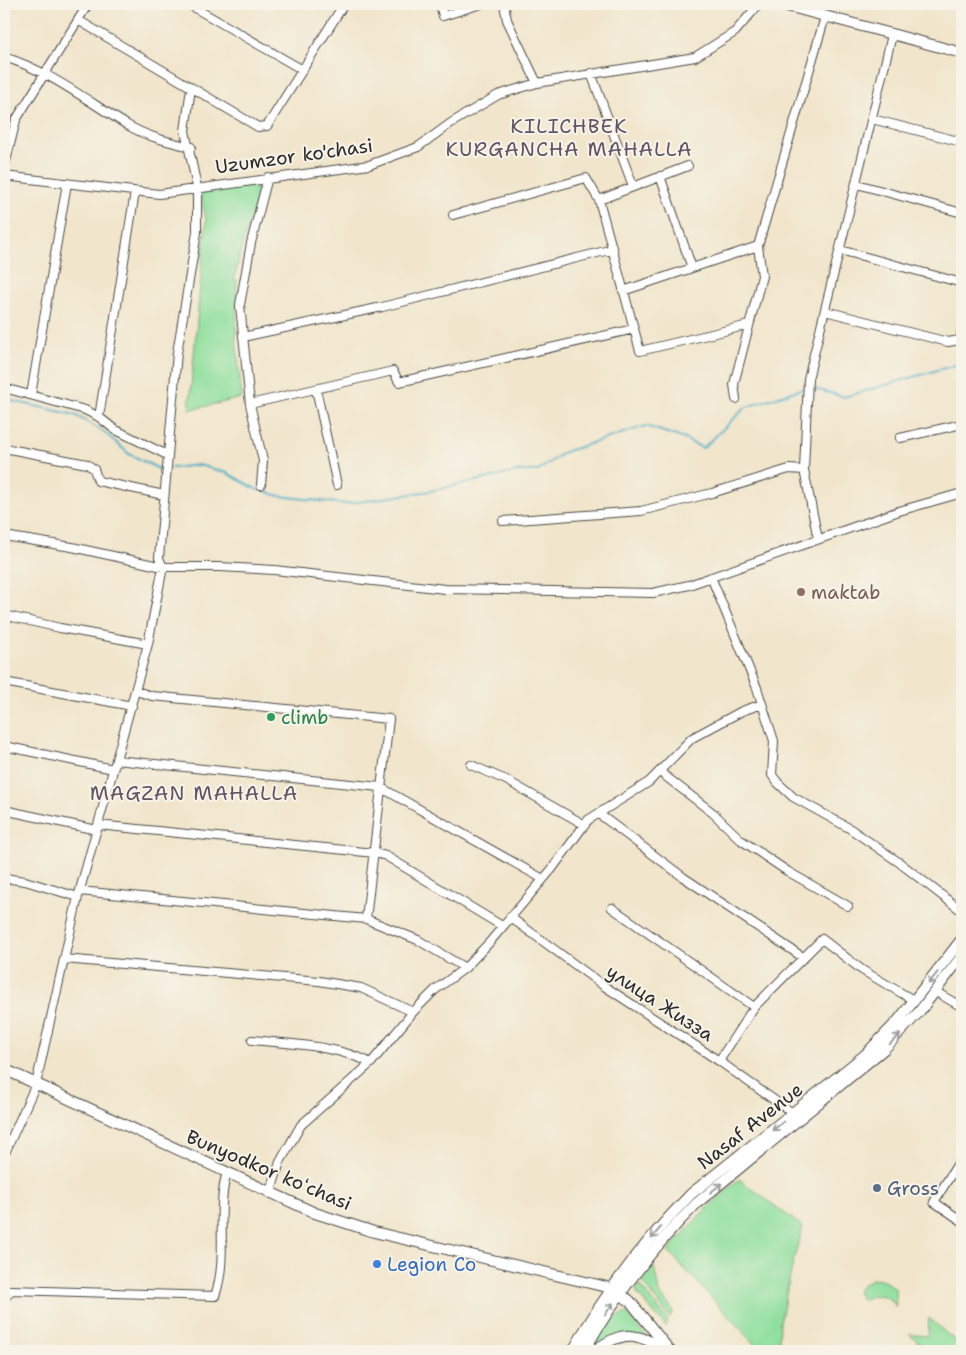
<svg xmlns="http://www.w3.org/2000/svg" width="966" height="1355" viewBox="0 0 966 1355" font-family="'Shantell Sans',sans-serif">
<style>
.green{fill:#90df9e;stroke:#5e8564}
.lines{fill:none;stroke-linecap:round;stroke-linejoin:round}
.stream{stroke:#46adc5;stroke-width:2}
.minor-casing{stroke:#494743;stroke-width:10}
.major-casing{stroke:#494743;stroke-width:12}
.minor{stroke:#fff;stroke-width:8}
.major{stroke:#fff;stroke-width:10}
.oneway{stroke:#a0a0a0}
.education-dot{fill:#8d6e63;stroke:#f7f3e8;stroke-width:2}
.leisure-dot{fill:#2e9e5b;stroke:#f7f3e8;stroke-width:2}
.service-dot{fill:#5c6f8a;stroke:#f7f3e8;stroke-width:2}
.shop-dot{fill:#3f7fe0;stroke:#f7f3e8;stroke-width:2}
.labels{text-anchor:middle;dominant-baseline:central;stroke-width:4;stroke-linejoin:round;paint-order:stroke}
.street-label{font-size:19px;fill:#2b2b2b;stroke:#f7f3e8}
.education-label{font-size:19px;fill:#785e54;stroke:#f7f3e8;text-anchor:start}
.leisure-label{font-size:19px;fill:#27864d;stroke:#f7f3e8;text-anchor:start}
.service-label{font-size:19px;fill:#4e5e75;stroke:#f7f3e8;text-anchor:start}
.shop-label{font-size:19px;fill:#366cbe;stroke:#f7f3e8;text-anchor:start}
.neighbourhood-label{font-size:20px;letter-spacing:1px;fill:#605363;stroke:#f7f3e8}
</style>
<rect width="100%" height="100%" fill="#f7f3e8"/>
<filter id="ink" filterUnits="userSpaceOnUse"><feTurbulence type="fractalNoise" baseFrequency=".02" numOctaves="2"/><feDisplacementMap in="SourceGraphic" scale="10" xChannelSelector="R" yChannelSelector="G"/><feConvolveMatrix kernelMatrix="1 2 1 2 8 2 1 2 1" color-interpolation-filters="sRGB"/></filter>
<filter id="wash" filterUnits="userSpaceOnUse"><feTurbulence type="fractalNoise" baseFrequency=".0096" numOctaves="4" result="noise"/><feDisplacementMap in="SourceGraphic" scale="20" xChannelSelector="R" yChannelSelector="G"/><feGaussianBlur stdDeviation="1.12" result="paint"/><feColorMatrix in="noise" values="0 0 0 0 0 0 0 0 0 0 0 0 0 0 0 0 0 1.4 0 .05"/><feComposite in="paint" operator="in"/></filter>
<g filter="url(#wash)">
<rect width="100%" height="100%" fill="#f1e5cb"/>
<path class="green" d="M262,183L244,239L234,279L237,280L236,338L242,398L189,410L206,220L200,192Z
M739,1179L803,1227L794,1258L780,1322L779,1349L761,1351L668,1251L699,1216Z
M654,1266L659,1293L673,1310L670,1318L642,1282Z
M872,1279L882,1280L895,1288L896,1307C888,1293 875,1293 862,1300L857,1292L863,1284Z
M639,1285L668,1320L666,1327L637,1293L636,1288Z
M627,1313L647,1337L593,1348L609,1320Z
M929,1318L962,1347V1351H929L909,1334L926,1336L928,1332Z"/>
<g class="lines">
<path class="stream" d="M812,388L844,397L962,363
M4,399L75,415L103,431L129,454L159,469
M171,468L199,465L227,473L256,489L280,496L345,504L430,491L521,471H538L564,452L646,426L682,438L703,448L746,407L804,388"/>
</g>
</g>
<g filter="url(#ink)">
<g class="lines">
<defs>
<path id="minor" d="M188,4L301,69
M440,4L443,16L481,4
M504,4L507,20L537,83
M78,20L258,127L267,126L344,4
M4,57C50,71 87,101 129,126C148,137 169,142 191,147
M591,73L633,186
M872,119L962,142
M4,169L16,120L88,4
M4,176L159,194L369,165L418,147L451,123L498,95L537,83L695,57L735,32L759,4
M660,176L692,268
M857,184L962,213
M599,200L688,166
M453,215L586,178L599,200L640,351L749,325
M840,250L962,283
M623,291L758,246
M825,311L948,342L960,340L962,330
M243,337L382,307L613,249
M4,388L85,410L99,417L114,429L167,455
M316,389L337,485
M31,395L67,183
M736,399L734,384L762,276L758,246L825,17
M250,404L393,371L399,382L634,329
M99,417L135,192
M900,438L962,424
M4,448L87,464L94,469L98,481L164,495
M261,485L263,461L250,404L240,305L251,243L268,177
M503,521L641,511L712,493L789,469L804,470
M4,536L72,547L163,567H219L274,570L445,589L653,593L689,585L899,511L962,493
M818,539L804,470L808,379L892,35
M711,577L757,688L774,741L772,775L778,783L793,797L849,828L900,863L962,911
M4,615L60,628L148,644
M4,682L132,706
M136,691L152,696L389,719L366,919
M4,746L113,769
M116,760L380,787L543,879
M471,765L506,780L585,825
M660,772L713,813L741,840L787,871L848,906
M4,810L97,830
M599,814L683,877L804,958
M98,825L375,853L386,856L502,926
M4,878L25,881L78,897
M80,891L366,919L418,940L465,968
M612,908L754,1007
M510,917L604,986L719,1061L794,1114
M64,959L319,981L361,988L413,1012
M936,992L962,1007
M252,1040C290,1044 336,1045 371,1063
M719,1061L754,1007L822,939L862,970L915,1001
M4,1155L36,1084L78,897L148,644L163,567L159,558L177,353L197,232V187L185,131L191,88
M962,1157L934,1202L962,1221
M270,1194L280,1162L301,1125L371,1063L413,1012L435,990L465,968L488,944L552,869L588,820L649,782L692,738L742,711L762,704
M4,1299L11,1290L215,1296C229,1256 215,1213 227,1172"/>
<path id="major" d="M780,4L962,53
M4,1069L315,1213L374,1232L611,1288L630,1301L670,1351
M573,1351C604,1294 645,1241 691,1194L865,1055L897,1022L962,939
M584,1351C615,1296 652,1248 697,1203L884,1049L919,1012L962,956
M594,1351C625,1329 635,1333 667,1350"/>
</defs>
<use href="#minor" class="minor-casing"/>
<use href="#major" class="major-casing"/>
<use href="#minor" class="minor"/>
<use href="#major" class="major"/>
</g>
<defs><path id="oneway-shaft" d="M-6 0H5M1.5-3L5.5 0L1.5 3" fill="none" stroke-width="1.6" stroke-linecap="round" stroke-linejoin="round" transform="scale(1.25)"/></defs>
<g class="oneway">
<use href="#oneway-shaft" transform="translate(933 978) rotate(128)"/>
<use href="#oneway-shaft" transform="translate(895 1039) rotate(-44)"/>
<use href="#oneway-shaft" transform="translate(778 1126) rotate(142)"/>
<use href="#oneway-shaft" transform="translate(716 1188) rotate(-40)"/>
<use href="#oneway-shaft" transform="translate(656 1233) rotate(130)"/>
<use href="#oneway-shaft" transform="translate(609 1309) rotate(-57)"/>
</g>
</g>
<circle class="education-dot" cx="801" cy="592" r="5"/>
<circle class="leisure-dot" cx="271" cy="717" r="5"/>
<circle class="service-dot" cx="877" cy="1188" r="5"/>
<circle class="shop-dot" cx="377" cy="1264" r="5"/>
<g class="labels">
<g class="street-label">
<text transform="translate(294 156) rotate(-8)">Uzumzor ko'chasi</text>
<text transform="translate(660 1003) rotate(33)">улица Жизза</text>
<text transform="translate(750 1126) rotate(-38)">Nasaf Avenue</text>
<text transform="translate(269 1170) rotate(23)">Bunyodkor koʻchasi</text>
</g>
<g class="education-label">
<text x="811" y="592">maktab</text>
</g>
<g class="leisure-label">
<text x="281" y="717">climb</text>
</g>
<g class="service-label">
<text x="887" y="1188">Gross</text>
</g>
<g class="shop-label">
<text x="387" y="1264">Legion Co</text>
</g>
<g class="neighbourhood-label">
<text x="569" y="126">KILICHBEK<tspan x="569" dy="23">KURGANCHA MAHALLA</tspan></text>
<text x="194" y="793">MAGZAN MAHALLA</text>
</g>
</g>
<rect width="966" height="1355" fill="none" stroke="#f7f3e8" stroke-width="20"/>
</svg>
